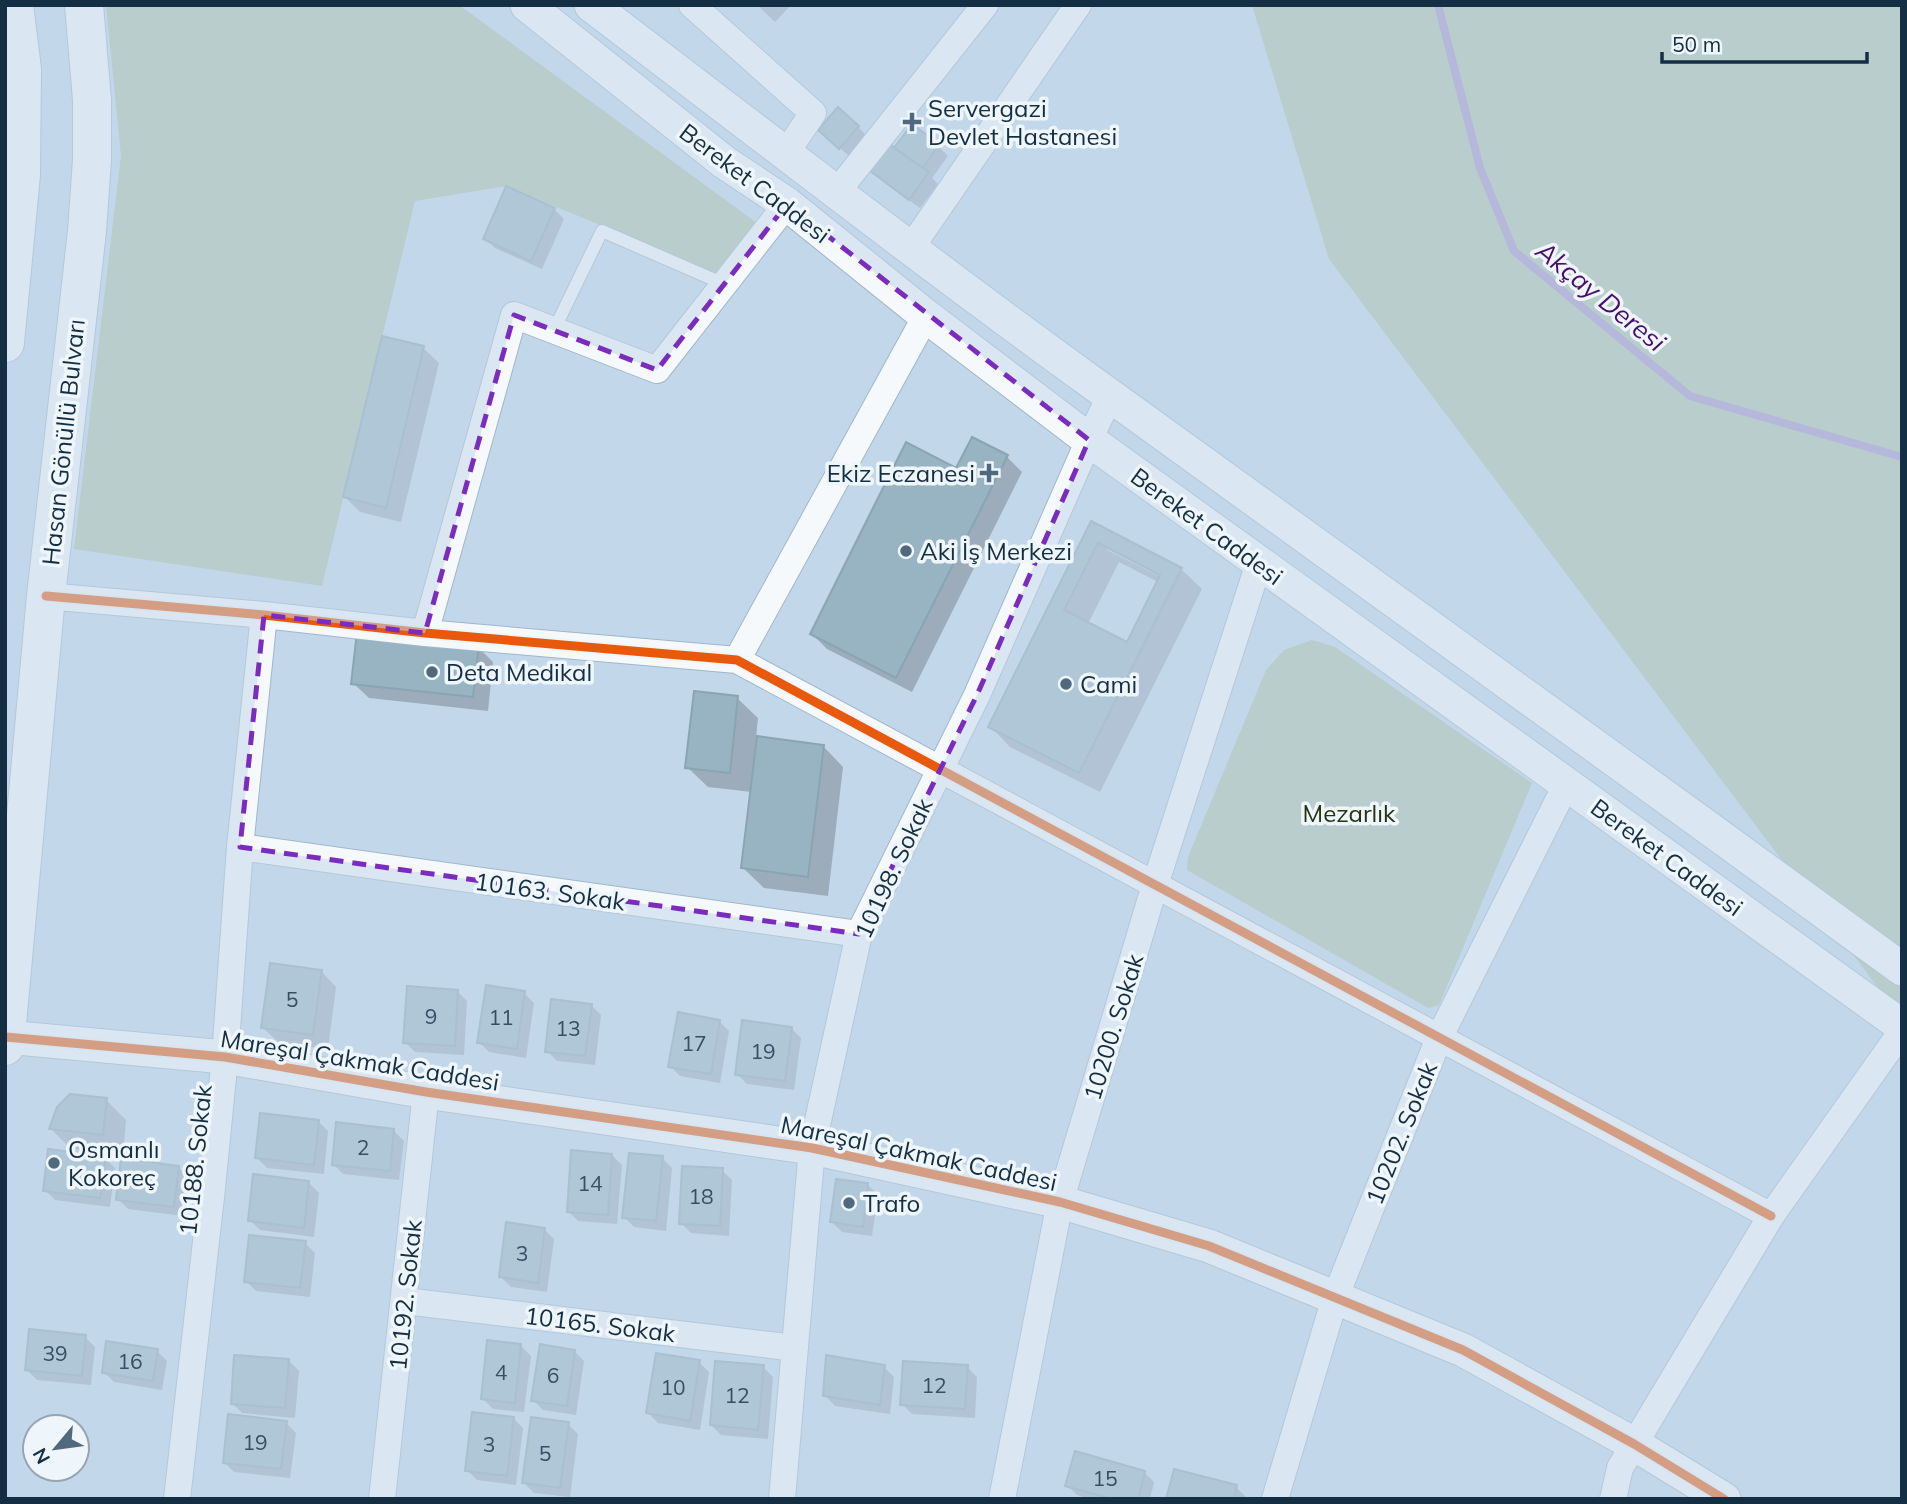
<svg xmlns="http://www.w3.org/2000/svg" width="1907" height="1504" viewBox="0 0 1907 1504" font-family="Mulish,sans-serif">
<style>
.green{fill:#aac0a9}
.shadow{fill:#0003;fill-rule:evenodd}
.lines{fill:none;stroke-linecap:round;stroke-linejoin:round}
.stream{stroke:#a590cb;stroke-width:8}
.building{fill:#98b3c2;stroke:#89a5b4;stroke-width:2;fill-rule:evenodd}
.service-casing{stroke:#a0b6c9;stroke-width:14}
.minor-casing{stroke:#a0b6c9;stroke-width:28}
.tertiary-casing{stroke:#a0b6c9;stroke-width:35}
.primary-casing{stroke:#a0b6c9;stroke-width:40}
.service{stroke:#f6f9fc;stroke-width:12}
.minor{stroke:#f6f9fc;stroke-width:26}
.tertiary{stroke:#f6f9fc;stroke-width:33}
.primary{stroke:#f6f9fc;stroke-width:38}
.cycleway-casing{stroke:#eef5fb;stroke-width:13}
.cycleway{stroke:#e8590c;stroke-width:9}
.marked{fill:none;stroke:#7b2cbf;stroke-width:5;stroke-dasharray:14 9;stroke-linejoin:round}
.poi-dot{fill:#51697e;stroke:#eef5fb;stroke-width:2.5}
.labels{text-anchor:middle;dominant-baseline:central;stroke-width:7;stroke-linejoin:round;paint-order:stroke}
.number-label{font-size:21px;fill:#354f64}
.poi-label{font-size:24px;fill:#142e44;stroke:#eef5fb;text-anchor:start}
.street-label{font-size:24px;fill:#142e44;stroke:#eef5fb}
.park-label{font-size:24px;fill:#25330e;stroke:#eef5fb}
.water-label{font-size:26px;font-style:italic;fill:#470c6c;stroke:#eef5fb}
</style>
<rect width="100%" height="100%" fill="#c3d7ea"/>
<path class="green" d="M106,5H459L761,226L720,275L506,186L415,201L322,586L74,549L121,156Z
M1252,5H1902V1011L1891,1005L1329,259Z
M1312,640L1335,647L1532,783L1439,1005L1428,1008L1187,870L1188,857L1266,670L1284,650Z"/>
<path class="shadow" d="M757,5H791L775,22Z
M858,127L868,137L850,157L830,139Z
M912,127L938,146L948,156L932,178L938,184L920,208L881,180L871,170L895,150Z
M554,209L564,219L542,269L495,248L485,238Z
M423,348L439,363L401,522L360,512L345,497Z
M1007,457L1022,472L912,692L827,649L812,634L957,470Z
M1091,524L1181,569L1202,589L1100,792L1010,747L990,726ZM1107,546L1169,577L1167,580L1107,550ZM1119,562L1158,582L1127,645L1088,624Z
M478,647L493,662L488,711L369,698L353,683Z
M737,698L758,718L756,738L823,746L843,767L828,896L764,888L743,868L752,792L708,787L687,767Z
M321,971L336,987L328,1049L279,1043L263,1028Z
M457,991L467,1001L464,1055L415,1052L405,1042Z
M524,993L534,1003L526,1058L489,1052L479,1042Z
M591,1005L601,1015L595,1065L557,1061L547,1051Z
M719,1021L729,1031L720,1083L680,1076L670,1066Z
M791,1028L801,1038L794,1090L747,1084L737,1074Z
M106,1100L126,1120L123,1155L71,1149L51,1129Z
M318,1121L328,1131L324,1174L267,1168L257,1158Z
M394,1131L404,1141L399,1180L343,1174L333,1164Z
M612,1155L622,1165L617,1224L578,1221L568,1211Z
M105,1158L115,1168L110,1207L55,1200L45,1190Z
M662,1158L672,1168L666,1231L634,1227L624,1217Z
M178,1167L188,1177L183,1216L128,1209L118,1199Z
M722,1170L732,1180L729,1236L691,1233L681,1223Z
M309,1183L319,1193L314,1237L260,1230L250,1220Z
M868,1185L878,1195L872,1236L842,1232L832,1222Z
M544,1229L554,1239L547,1292L511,1287L501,1277Z
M305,1243L315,1253L310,1297L256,1291L246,1281Z
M85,1337L95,1347L91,1385L37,1380L27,1370Z
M521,1346L531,1356L524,1412L493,1409L483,1399Z
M157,1351L167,1361L162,1390L114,1382L104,1372Z
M574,1351L584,1361L576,1415L543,1410L533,1400Z
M289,1361L299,1371L295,1418L242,1413L232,1403Z
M699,1362L709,1372L700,1430L658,1423L648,1413Z
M763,1367L773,1377L768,1439L721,1435L711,1425Z
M884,1367L894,1377L890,1414L835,1406L825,1395Z
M967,1367L977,1377L975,1418L912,1414L902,1404Z
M513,1418L523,1428L516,1485L477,1480L467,1470Z
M286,1423L296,1433L290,1478L234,1472L224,1462Z
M568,1424L578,1434L570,1497L534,1493L524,1483Z
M1144,1472L1154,1482L1150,1499H1089L1077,1495L1067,1485Z
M1236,1487L1246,1497V1499H1168Z"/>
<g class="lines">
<path class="stream" d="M1438,5L1480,168L1514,251L1690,396L1902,457"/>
</g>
<path class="building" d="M838,107L859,126L839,149L818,130Z
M912,124L939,144L923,168L894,148Z
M888,143L929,172L909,200L869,170Z
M506,186L555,208L531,261L483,239Z
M382,336L424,346L386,508L343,497Z
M972,437L1008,455L896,678L810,634L906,442L956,468Z
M1091,521L1182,568L1079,773L988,727ZM1098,543L1160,575L1127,642L1064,610Z
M357,632L479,645L473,697L351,684Z
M694,691L738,696L730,773L685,768Z
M757,736L824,745L808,877L741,868Z
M270,963L322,970L313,1035L261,1028Z
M486,985L525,991L517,1049L477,1043Z
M407,986L458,990L455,1046L403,1043Z
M551,999L592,1004L585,1056L545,1052Z
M678,1012L720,1020L711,1074L668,1067Z
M742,1020L792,1027L785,1081L735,1075Z
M70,1094L107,1098L103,1135L49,1129L57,1107Z
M260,1113L319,1120L314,1165L255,1158Z
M336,1122L394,1129L390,1171L332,1165Z
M48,1149L106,1156L100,1198L43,1191Z
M571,1150L612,1154L608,1215L567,1212Z
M629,1153L663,1156L656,1221L622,1218Z
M121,1158L179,1166L174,1207L116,1200Z
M682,1166L723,1168L720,1226L679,1224Z
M253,1174L309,1181L304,1228L248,1221Z
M836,1179L868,1183L863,1227L830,1222Z
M506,1222L545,1228L538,1283L499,1277Z
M249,1235L306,1241L300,1288L244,1282Z
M29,1329L86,1335L82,1376L25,1370Z
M487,1340L521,1344L515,1403L481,1399Z
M106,1341L158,1349L153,1381L102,1373Z
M540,1344L575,1350L567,1406L531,1401Z
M656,1353L700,1360L690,1421L646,1413Z
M234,1355L289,1359L285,1408L231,1404Z
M826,1355L885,1365L880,1405L823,1396Z
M715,1361L764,1365L758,1430L710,1425Z
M903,1361L968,1365L965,1409L900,1405Z
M472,1412L514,1417L507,1476L465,1471Z
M228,1414L287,1421L281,1469L223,1463Z
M531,1417L569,1422L560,1488L522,1483Z
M1075,1451L1145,1471L1138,1499H1112L1065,1486Z
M1174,1469L1237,1485L1234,1499H1166Z"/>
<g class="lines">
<defs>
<path id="service" d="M554,330L602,231L724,284"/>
<path id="minor" d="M692,5L813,113L786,153
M836,193L985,5
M910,249L1078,5
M46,596L264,615L425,633L737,660L1771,1216
M425,633L514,315L657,370L787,204
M737,660L926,316
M240,847L859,934
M405,1301L795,1348
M177,1499L212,1188L225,1057L240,847L264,615
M382,1499L426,1092
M782,1499L812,1148L859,934L977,695L1089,440L1110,396
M1002,1499L1060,1202L1155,885L1259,563
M1275,1499L1335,1298L1439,1038L1566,785
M1613,1499L1620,1468L1771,1216L1902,1031"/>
<path id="tertiary" d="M527,5L724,162L787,204L926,316L1089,440L1902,1026
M591,5C758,132 924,261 1094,384C1362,580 1634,772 1902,969
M6,1037L225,1057L426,1092L812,1148L1060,1202L1209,1246L1463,1350L1634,1444L1724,1499"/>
<path id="primary" d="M5,343L21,175L22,69L14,5
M5,1046L46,596L87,231L92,160V100L84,5"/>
</defs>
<use href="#service" class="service-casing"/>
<use href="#minor" class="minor-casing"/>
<use href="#tertiary" class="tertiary-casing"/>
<use href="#primary" class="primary-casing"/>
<use href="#service" class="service"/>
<use href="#minor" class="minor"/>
<use href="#tertiary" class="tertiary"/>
<use href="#primary" class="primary"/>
<defs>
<path id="cycleway" d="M46,596L264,615L425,633L737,660L1771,1216
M6,1037L225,1057L426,1092L812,1148L1060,1202L1209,1246L1463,1350L1634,1444L1724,1499"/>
</defs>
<use href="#cycleway" class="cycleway-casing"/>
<use href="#cycleway" class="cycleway"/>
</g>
<path d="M0 0H1907V1504H0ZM787,204L1089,440L977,695L859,934L240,847L264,615L425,633L514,315L657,370Z" fill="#c3d7ea" fill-opacity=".55" fill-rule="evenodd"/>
<path class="marked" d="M787,204L1089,440L977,695L859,934L240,847L264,615L425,633L514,315L657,370Z"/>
<g class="poi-dot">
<path d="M908.5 111.5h7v7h7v7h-7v7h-7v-7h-7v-7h7z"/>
<path d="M985.5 462.5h7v7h7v7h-7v7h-7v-7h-7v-7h7z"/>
<circle cx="906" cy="551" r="7"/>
<circle cx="432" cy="672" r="7"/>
<circle cx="1066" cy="684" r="7"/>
<circle cx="54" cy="1163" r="7"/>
<circle cx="849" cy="1203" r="7"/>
</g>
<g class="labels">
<g class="number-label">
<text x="292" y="999">5</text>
<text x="431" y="1016">9</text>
<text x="501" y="1017">11</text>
<text x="568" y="1028">13</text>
<text x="694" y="1043">17</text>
<text x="763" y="1051">19</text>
<text x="363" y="1147">2</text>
<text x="590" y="1183">14</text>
<text x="701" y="1196">18</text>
<text x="522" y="1253">3</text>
<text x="55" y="1353">39</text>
<text x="130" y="1361">16</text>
<text x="501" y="1372">4</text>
<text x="553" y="1375">6</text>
<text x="934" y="1385">12</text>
<text x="673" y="1387">10</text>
<text x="737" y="1395">12</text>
<text x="255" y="1442">19</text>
<text x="489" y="1444">3</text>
<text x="545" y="1453">5</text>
<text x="1105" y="1478">15</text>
</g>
<g class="poi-label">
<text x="928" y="108">Servergazi<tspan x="928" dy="28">Devlet Hastanesi</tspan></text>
<text x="975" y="473" text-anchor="end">Ekiz Eczanesi</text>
<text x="920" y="551">Aki İş Merkezi</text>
<text x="446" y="672">Deta Medikal</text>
<text x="1080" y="684">Cami</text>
<text x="68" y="1149">Osmanlı<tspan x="68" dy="28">Kokoreç</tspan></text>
<text x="863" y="1203">Trafo</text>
</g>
<g class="street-label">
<text transform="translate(755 183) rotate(37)">Bereket Caddesi</text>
<text transform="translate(63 442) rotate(-84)">Hasan Gönüllü Bulvarı</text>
<text transform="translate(1207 526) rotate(36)">Bereket Caddesi</text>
<text transform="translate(1667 857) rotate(36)">Bereket Caddesi</text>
<text transform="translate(893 868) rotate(-65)">10198. Sokak</text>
<text transform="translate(550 891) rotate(8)">10163. Sokak</text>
<text transform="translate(1113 1027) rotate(-73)">10200. Sokak</text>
<text transform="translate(360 1060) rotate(9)">Mareşal Çakmak Caddesi</text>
<text transform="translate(1401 1133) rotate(-68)">10202. Sokak</text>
<text transform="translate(919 1153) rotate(12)">Mareşal Çakmak Caddesi</text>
<text transform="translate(195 1160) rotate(-84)">10188. Sokak</text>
<text transform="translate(405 1295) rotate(-84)">10192. Sokak</text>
<text transform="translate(600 1324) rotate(7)">10165. Sokak</text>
</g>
<g class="park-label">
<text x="1349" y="813">Mezarlık</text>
</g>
<g class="water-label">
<text transform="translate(1601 296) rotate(39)">Akçay Deresi</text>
</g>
</g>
<rect width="1907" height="1504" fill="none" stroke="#142e44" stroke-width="14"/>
<g transform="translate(56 1448) rotate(241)"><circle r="33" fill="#eef5fb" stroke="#97a5b2" stroke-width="2"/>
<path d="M0-5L12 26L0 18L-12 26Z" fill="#51697e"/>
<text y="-10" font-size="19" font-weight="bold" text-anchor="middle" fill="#142e44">N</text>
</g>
<path d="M1662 52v10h205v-10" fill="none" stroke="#142e44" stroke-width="3.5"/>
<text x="1672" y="52" font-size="21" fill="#142e44" stroke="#eef5fb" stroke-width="5" paint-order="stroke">50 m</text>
</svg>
